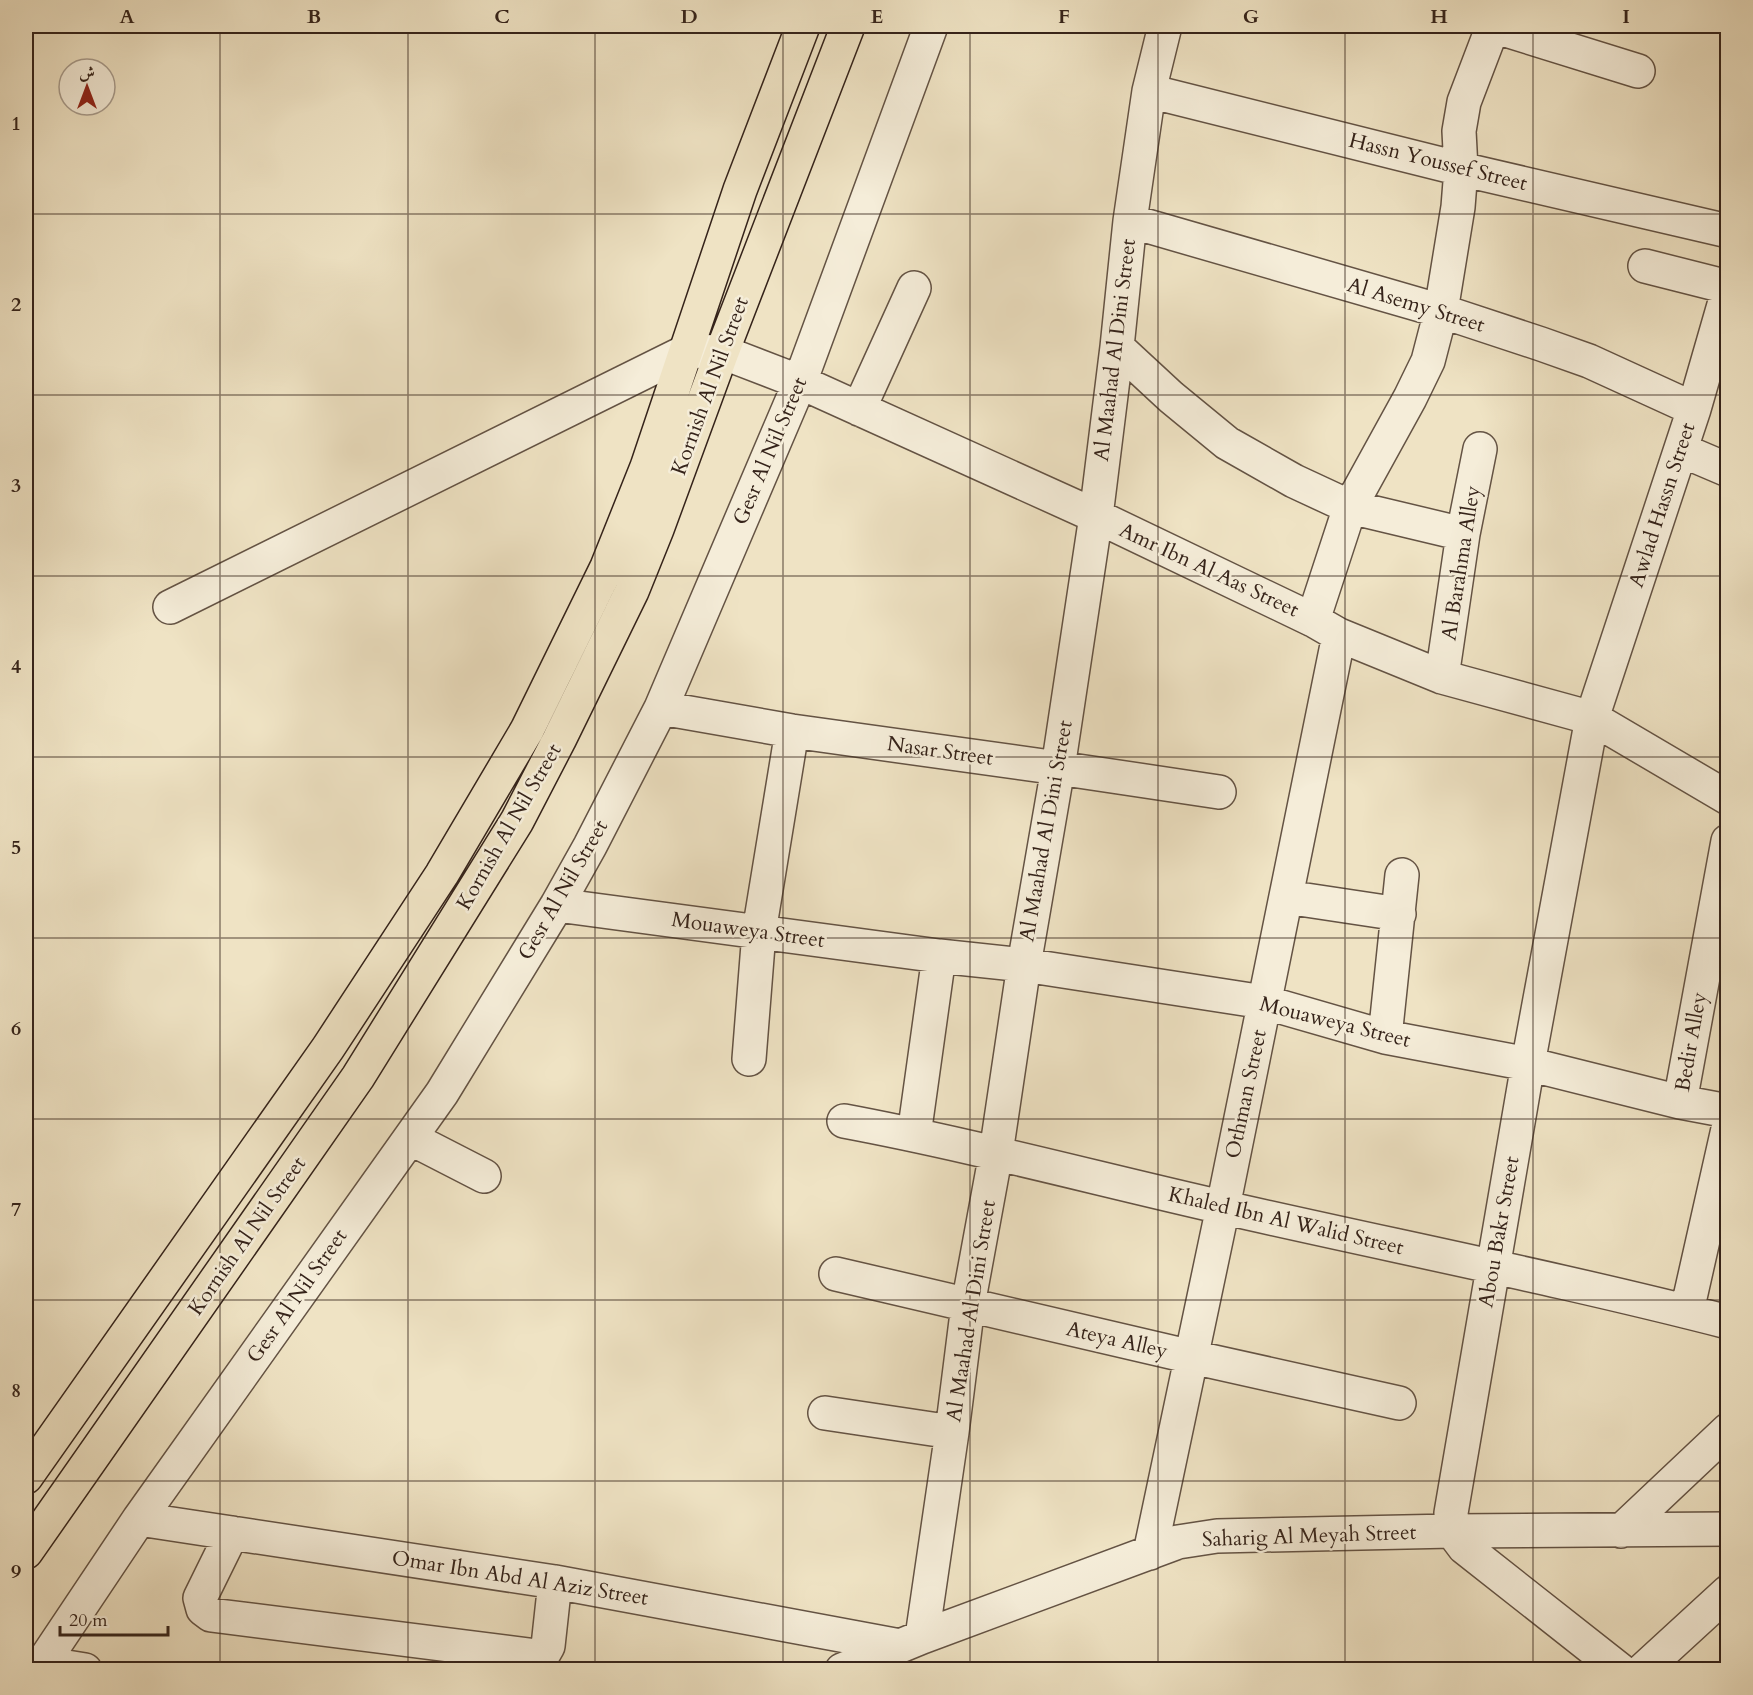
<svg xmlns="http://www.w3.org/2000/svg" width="1753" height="1695" viewBox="0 0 1753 1695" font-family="Cardo,Amiri,serif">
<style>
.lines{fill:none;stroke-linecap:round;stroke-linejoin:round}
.minor-casing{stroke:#645344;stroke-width:36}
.major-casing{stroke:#35231a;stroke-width:36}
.minor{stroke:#f5edd9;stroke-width:33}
.major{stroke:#efe3c4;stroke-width:33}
.grid{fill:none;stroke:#35231a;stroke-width:1.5;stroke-opacity:0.55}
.labels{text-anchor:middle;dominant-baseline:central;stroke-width:5;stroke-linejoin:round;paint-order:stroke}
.street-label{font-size:21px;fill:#35231a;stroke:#f5edd9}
.neatline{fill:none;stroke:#35231a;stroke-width:2}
.grid-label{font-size:20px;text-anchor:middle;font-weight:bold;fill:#35231a}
</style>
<rect width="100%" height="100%" fill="#efe3c4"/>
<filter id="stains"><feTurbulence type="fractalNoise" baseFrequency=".00333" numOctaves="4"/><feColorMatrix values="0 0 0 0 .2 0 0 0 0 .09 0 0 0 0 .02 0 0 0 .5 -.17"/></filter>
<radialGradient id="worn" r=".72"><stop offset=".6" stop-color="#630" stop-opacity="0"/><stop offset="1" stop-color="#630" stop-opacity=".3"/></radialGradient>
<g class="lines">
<defs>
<path id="minor" d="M1493,26L1638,71
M1149,91L1461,169L1728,231
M1130,221L1441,311L1541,344L1589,361L1694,409
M1645,266L1728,287
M1117,347L1171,397L1227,443L1294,481L1350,507L1463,534
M859,409L914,288
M1681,450L1728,470
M170,607L687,351L722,352L800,382L1096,516L1313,620L1339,635L1442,677L1592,718L1728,798
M1313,620L1350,507L1410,398L1428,361L1441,311L1458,207L1461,169L1459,131L1464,102L1493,26
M1442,677L1463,534L1480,449
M661,708L792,731L1058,768L1219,792
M1286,897L1399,914
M557,905L939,956L1024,965L1264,1002L1385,1037L1528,1064L1680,1102L1728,1111
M1385,1037L1402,875
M749,1059L759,932L792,731
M1680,1102L1728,841
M844,1121C972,1145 1098,1179 1226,1208C1393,1246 1561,1279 1728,1322
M914,1135L939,956
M410,1138L484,1176
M836,1274L1192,1357L1399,1403
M1687,1311L1728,1129
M825,1413L952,1432
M139,1519L555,1582L900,1646
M1621,1531L1728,1430
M232,1533L200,1598L203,1609L211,1615L537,1656L544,1653L548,1646L555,1582
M1150,1553L1223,1207L1339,635
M922,1637L952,1432L968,1305L996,1153L1024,965L1058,768L1096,516L1117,347L1130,221L1149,91L1165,26
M42,1663L85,1670
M38,1670L139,1519L442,1093L557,905L590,846L661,708L800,382L931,26
M842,1670L922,1637L1178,1542L1217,1536L1452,1531L1728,1529
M1620,1670L1464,1547L1452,1531L1451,1513L1528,1064L1592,718L1694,409L1728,291
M1643,1670L1728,1592"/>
<path id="major" d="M26,1477L328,1048L442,874L527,730L607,567L647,467L740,190L803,26
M26,1552L358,1077L517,821L559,740L632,591L657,529L722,352L848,26"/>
</defs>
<use href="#minor" class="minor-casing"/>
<use href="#major" class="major-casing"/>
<use href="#minor" class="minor"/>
<use href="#major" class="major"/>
</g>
<path class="grid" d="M220,26V1670M408,26V1670M595,26V1670M783,26V1670M970,26V1670M1158,26V1670M1345,26V1670M1533,26V1670M26,214H1728M26,395H1728M26,576H1728M26,757H1728M26,938H1728M26,1119H1728M26,1300H1728M26,1481H1728"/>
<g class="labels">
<g class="street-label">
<text transform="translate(1438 162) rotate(14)">Hassn Youssef Street</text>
<text transform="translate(1416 305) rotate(17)">Al Asemy Street</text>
<text transform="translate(1115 350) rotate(-83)">Al Maahad Al Dini Street</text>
<text transform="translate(710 386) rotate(-70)">Kornish Al Nil Street</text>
<text transform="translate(770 451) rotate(-67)">Gesr Al Nil Street</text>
<text transform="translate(1662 505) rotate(-72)">Awlad Hassn Street</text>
<text transform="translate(1461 563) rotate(-81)">Al Barahma Alley</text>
<text transform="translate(1209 570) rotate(25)">Amr Ibn Al Aas Street</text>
<text transform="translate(940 751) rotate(8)">Nasar Street</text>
<text transform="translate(509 827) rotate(-60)">Kornish Al Nil Street</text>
<text transform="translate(1046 831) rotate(-80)">Al Maahad Al Dini Street</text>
<text transform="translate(563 890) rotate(-60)">Gesr Al Nil Street</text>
<text transform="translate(748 930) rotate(8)">Mouaweya Street</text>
<text transform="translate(1335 1022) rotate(14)">Mouaweya Street</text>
<text transform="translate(1691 1042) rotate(-80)">Bedir Alley</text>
<text transform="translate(1246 1094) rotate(-78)">Othman Street</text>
<text transform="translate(1286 1221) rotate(13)">Khaled Ibn Al Walid Street</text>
<text transform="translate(1499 1232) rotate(-80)">Abou Bakr Street</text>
<text transform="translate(247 1236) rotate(-55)">Kornish Al Nil Street</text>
<text transform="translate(297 1296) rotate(-55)">Gesr Al Nil Street</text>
<text transform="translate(971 1311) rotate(-81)">Al Maahad Al Dini Street</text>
<text transform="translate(1117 1340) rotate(13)">Ateya Alley</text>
<text transform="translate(1309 1536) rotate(-2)">Saharig Al Meyah Street</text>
<text transform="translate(520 1578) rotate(9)">Omar Ibn Abd Al Aziz Street</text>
</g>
</g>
<rect width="1753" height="1695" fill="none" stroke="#efe3c4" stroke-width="66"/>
<g transform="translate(87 87)"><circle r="28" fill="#f5edd9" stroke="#a89c8d" stroke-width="1.5"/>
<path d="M0-4.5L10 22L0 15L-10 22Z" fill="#8f2418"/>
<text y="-9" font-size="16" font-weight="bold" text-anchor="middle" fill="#35231a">ش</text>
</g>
<path d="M60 1626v9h108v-9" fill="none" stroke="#35231a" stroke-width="3"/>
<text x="69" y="1626" font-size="18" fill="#35231a" stroke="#f5edd9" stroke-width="4.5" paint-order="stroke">20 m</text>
<rect x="33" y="33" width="1687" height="1629" class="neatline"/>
<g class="grid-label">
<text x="127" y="23">A</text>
<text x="314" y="23">B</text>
<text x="502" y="23">C</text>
<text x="689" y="23">D</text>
<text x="877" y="23">E</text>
<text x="1064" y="23">F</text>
<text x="1251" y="23">G</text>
<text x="1439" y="23">H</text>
<text x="1626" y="23">I</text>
<text x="16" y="130">1</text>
<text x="16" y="311">2</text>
<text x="16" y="492">3</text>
<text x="16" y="673">4</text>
<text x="16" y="854">5</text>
<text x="16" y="1035">6</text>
<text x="16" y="1216">7</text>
<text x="16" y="1397">8</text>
<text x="16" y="1578">9</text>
</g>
<rect width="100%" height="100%" filter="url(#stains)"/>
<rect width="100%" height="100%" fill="url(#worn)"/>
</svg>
